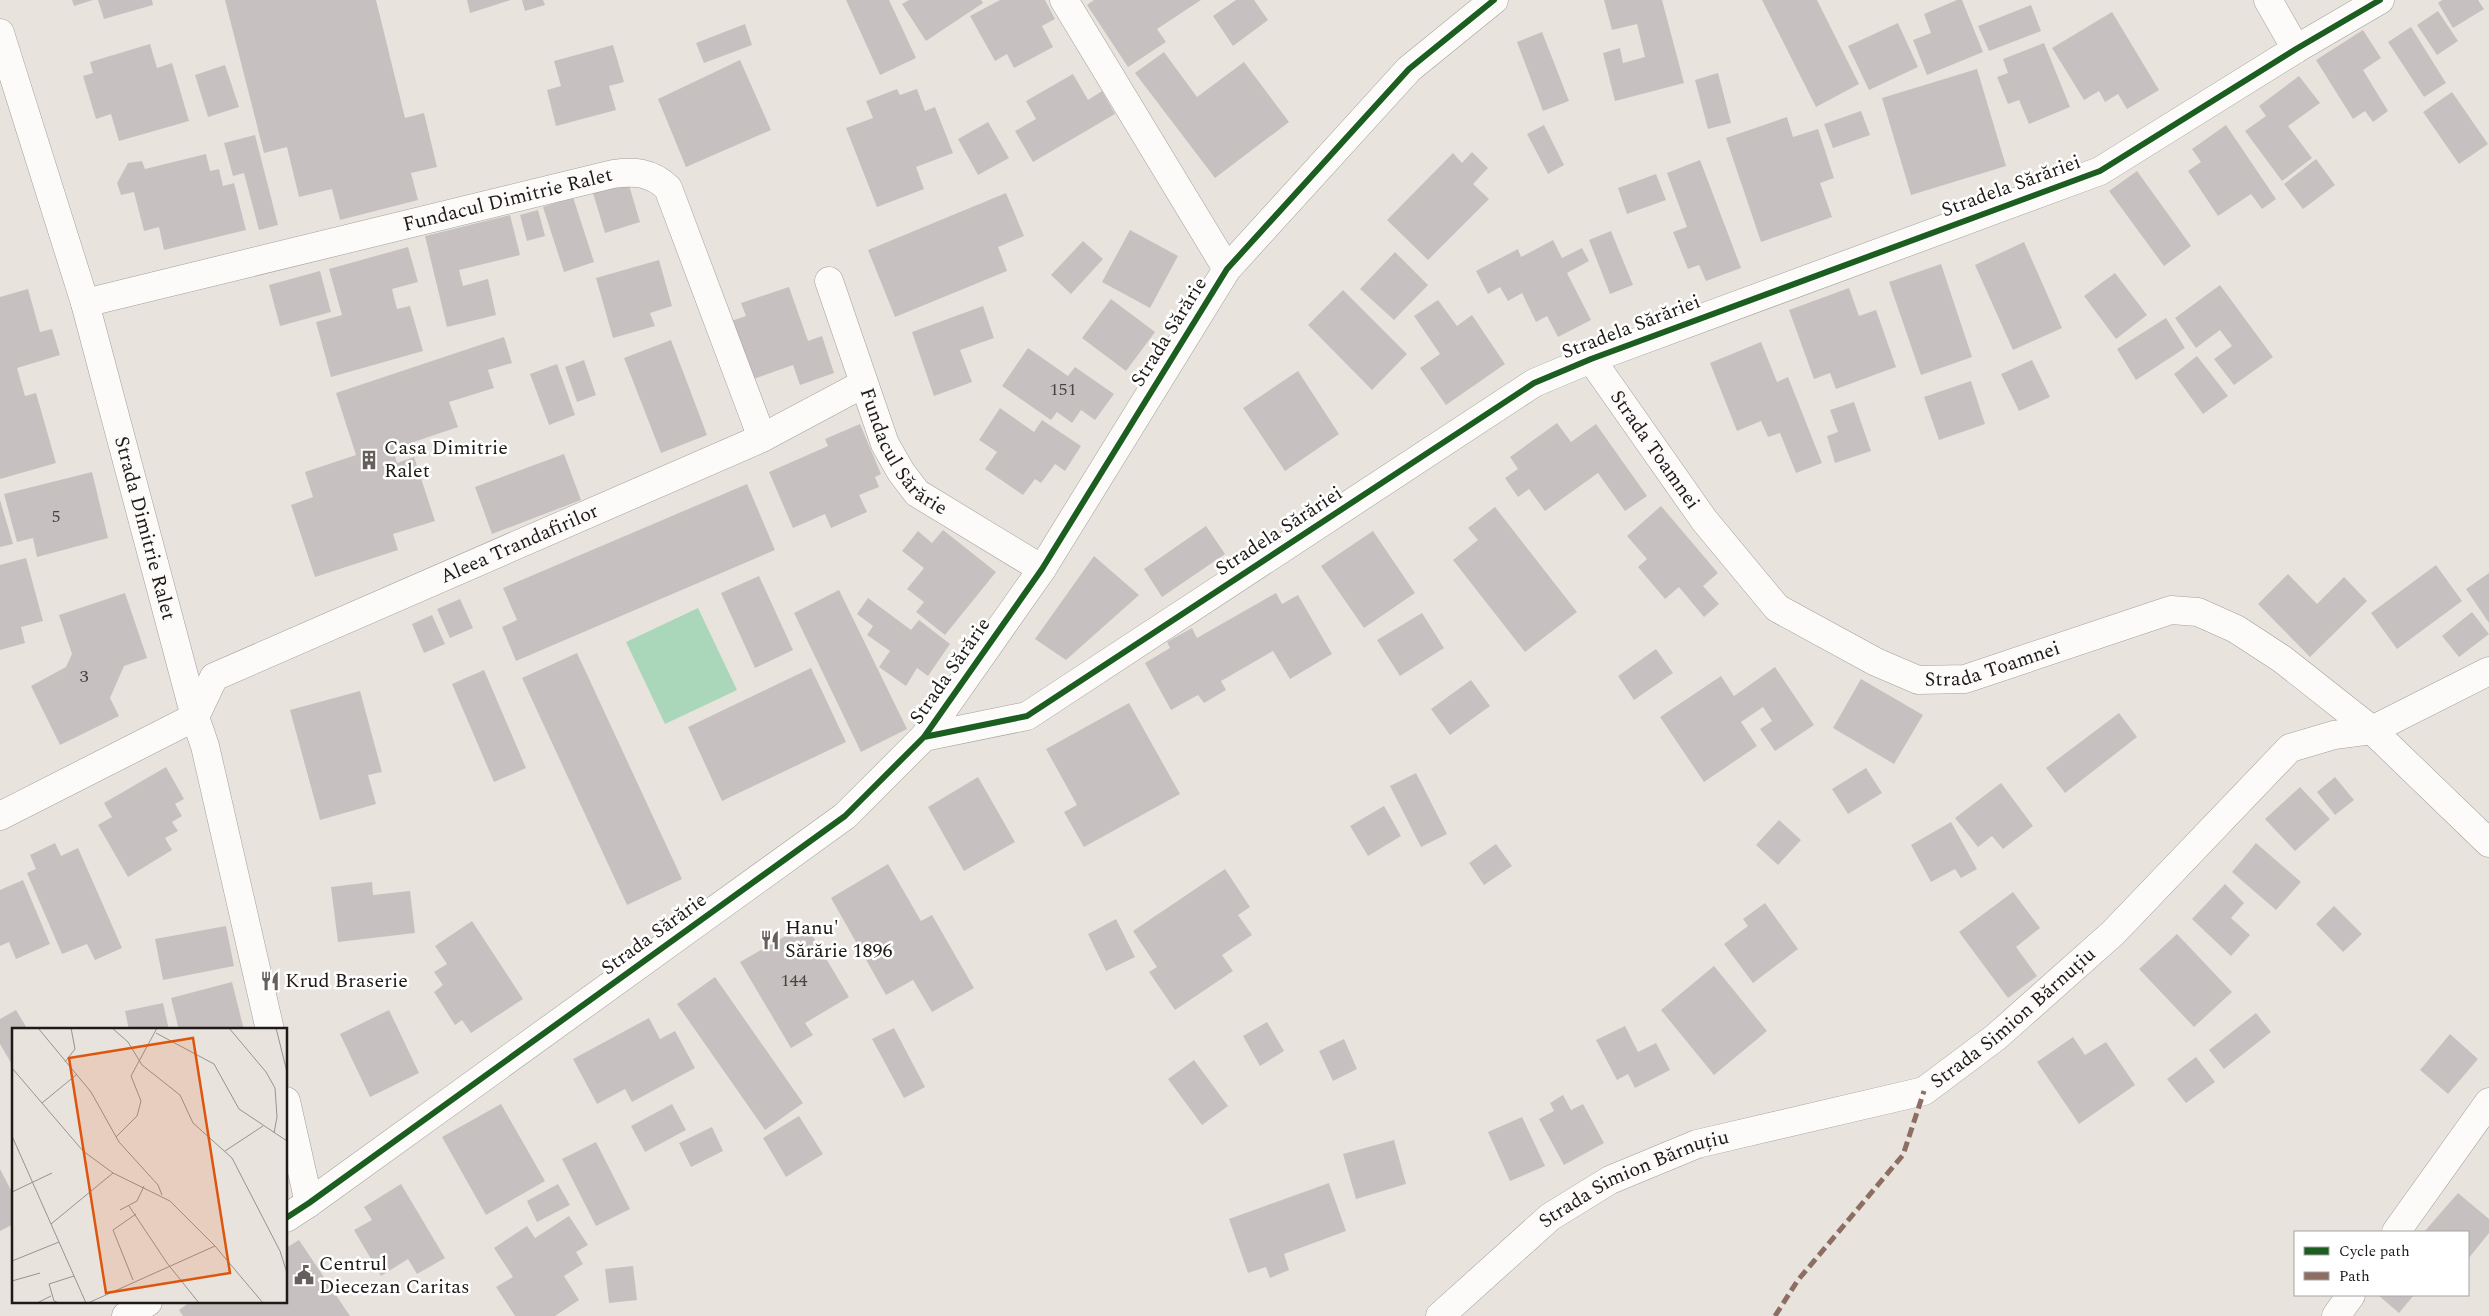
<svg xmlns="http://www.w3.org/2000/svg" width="2489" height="1316" viewBox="0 0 2489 1316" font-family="Spectral,serif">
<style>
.green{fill:#aad7ba}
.building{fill:#c6c1c0}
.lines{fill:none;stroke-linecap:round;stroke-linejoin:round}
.minor-casing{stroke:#a39f9a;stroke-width:29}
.minor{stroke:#fcfbfa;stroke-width:28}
.quiet{stroke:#8d6e63;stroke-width:5;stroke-dasharray:10 5;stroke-linecap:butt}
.cycleway-casing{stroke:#fff;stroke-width:9}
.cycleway{stroke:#1b5e20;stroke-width:6}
.labels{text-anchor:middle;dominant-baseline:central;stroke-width:5;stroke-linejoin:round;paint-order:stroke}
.number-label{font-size:18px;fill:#494441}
.street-label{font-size:20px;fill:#1f1a17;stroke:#fff}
.poi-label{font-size:20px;fill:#1f1a17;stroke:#fff;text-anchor:start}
.inset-road{fill:none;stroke:#98938e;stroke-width:1}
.view{fill:#de560d;fill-opacity:0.15;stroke:#de560d;stroke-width:2.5}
.inset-edge{fill:none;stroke:#1f1a17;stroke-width:2.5}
</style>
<rect width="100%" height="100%" fill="#e9e3dd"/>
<path class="green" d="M698,608L737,690L665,724L626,642Z"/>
<path class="building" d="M72,0H93L74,6Z
M98,0H152L153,5L104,19Z
M225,0H376L405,118L424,113L437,167L411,173L418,200L340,220L332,189L299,197L287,147L264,153Z
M467,0H511L470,13Z
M522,0H543L545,5L525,11Z
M846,0H889L916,58L880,75Z
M909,0H981L983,3L926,41L902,4Z
M1000,0H1045L1055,19L1042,26L1053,47L1014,68L1007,54L995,61L970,16Z
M1094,0H1201L1157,29L1166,42L1128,67L1087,5Z
M1236,0H1254L1268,20L1233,46L1213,16Z
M1604,0H1662L1684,83L1615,101L1603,53L1620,48L1623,63L1645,57L1637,24L1612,30Z
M1762,0H1817L1859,84L1816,107Z
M1957,0H1962L1983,52L1927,75L1913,40L1931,33L1924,14Z
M2442,0H2478L2484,9L2453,28L2438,3Z
M2031,5L2041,31L1989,51L1978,26Z
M2438,11L2458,41L2437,55L2417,25Z
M2112,12L2159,90L2127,109L2118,94L2105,102L2099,91L2084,100L2052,48Z
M1898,23L1918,67L1869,90L1848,46Z
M745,24L752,45L704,63L696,43Z
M2411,27L2446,83L2424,97L2388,42Z
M2363,30L2381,58L2363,70L2388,111L2373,122L2365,111L2353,119L2316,60Z
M1542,32L1569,101L1543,111L1517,42Z
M2044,43L2070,107L2029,124L2019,100L2008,104L1997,77L2008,73L2003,59Z
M150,44L157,68L172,63L189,121L119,141L111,114L96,119L83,76L93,73L90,62Z
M613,45L624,82L609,86L616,110L556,126L547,90L561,86L554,61Z
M1164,52L1197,97L1244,62L1289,122L1215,178L1135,73Z
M740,60L771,130L686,167L658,99Z
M225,65L239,107L208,117L195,75Z
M1977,69L2006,166L1911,195L1882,98Z
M1718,73L1731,123L1708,129L1695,80Z
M1073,74L1088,100L1102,91L1115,114L1033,162L1015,131L1036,119L1026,101Z
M2299,76L2320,103L2288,126L2312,158L2282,181L2245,131L2266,116L2259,106Z
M897,89L900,95L917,89L925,111L935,107L953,153L916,167L924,189L877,207L846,128L873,118L866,101Z
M2452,92L2488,144L2459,164L2423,112Z
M1861,111L1870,135L1833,148L1824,124Z
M1787,117L1793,137L1818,129L1834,178L1820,183L1832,217L1761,242L1726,138Z
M988,122L1009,158L978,175L958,139Z
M1544,125L1564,165L1548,174L1527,134Z
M2226,125L2276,199L2262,209L2251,194L2218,216L2188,171L2201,162L2192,149Z
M255,135L278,225L259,230L244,173L233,176L224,143Z
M1472,152L1488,168L1473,184L1489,199L1428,260L1387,220L1453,153L1462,163Z
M206,154L210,171L219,169L223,186L234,183L246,230L164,250L159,227L144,231L134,192L121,195L117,183L128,163L142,161L145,169Z
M2316,159L2335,185L2303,209L2284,184Z
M1700,160L1741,268L1706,281L1699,265L1688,269L1673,232L1687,227L1667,173Z
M2137,171L2191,246L2164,266L2109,191Z
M1656,174L1666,200L1627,214L1618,188Z
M628,182L640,222L605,233L593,193Z
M1006,193L1024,236L998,247L1007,271L895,317L868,250Z
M573,197L594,262L564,272L543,207Z
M538,210L545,236L527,241L520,215Z
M510,215L520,255L459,270L463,286L488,279L496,315L447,327L425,236Z
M1130,230L1178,256L1150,308L1102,282Z
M1611,231L1633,285L1610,294L1589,240Z
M1553,240L1562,258L1582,248L1589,261L1567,273L1591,320L1558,337L1547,316L1536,322L1522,293L1508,301L1500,287L1488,294L1476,271L1518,249L1521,257Z
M1083,241L1103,259L1071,294L1051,275Z
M2024,242L2062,328L2013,350L1975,265Z
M408,247L418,282L392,289L397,309L410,306L423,351L331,377L316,322L342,315L329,269Z
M1395,252L1428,285L1394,320L1360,289Z
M659,260L672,306L650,313L655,326L613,338L596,278Z
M1941,264L1972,357L1921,375L1889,282Z
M320,271L331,312L280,326L269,285Z
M2115,273L2147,315L2116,339L2084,296Z
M2220,285L2273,357L2234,385L2214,359L2232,346L2220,330L2196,348L2175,318Z
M789,287L808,341L822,336L834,373L800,385L793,365L751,380L731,321L746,316L741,303Z
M1849,288L1859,316L1876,310L1896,367L1836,389L1830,373L1814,379L1789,310Z
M28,289L40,332L52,329L60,355L17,368L25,396L36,393L56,463L0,479V297Z
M1343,290L1407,354L1372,390L1308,325Z
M1111,299L1155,332L1126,371L1082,338Z
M1438,300L1457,326L1472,315L1505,364L1446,405L1420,368L1440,354L1414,316Z
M983,306L994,338L960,350L972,382L934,396L912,332Z
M2166,318L2185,348L2136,380L2117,349Z
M504,337L512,363L488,370L494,388L449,402L458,427L393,449L397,463L414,457L435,521L393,534L398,550L315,577L291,505L313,497L305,472L356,455L336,393Z
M671,340L707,435L661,453L624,358Z
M1761,342L1777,382L1788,377L1822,463L1796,473L1780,433L1768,437L1761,421L1737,431L1710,363Z
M1028,348L1068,376L1075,367L1114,394L1095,420L1081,410L1072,423L1057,412L1051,420L1002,386Z
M2197,356L2228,396L2203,414L2174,374Z
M584,360L596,395L577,402L565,367Z
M2032,360L2050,397L2019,411L2001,374Z
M557,364L575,415L549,425L530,374Z
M1298,371L1339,434L1285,471L1243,408Z
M1971,381L1985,424L1939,440L1924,397Z
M1854,402L1871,451L1835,463L1827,436L1838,432L1830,410Z
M1000,408L1034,432L1042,420L1081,446L1065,471L1055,464L1041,483L1035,479L1023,495L985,469L997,452L979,440Z
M1557,423L1571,442L1596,424L1647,496L1625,511L1598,473L1545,511L1529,489L1518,497L1505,478L1518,469L1510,457Z
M860,424L881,474L875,477L879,487L859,495L867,512L831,528L825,514L793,528L769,472L828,446L825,439Z
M564,454L581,500L492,534L475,487Z
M92,472L108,538L37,557L33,538L17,542L4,494Z
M747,484L775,550L516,661L502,627L517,620L503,588Z
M0,500L13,544L0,547Z
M1661,506L1718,573L1703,586L1719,604L1704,617L1679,587L1665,599L1638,567L1647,559L1627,536Z
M1495,507L1577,612L1525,652L1453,560L1478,540L1468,528Z
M1206,526L1225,554L1162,597L1144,569Z
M943,530L996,572L945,635L916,612L924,602L907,589L924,568L902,551L918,531L932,543Z
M1373,531L1415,593L1364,628L1321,566Z
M1094,556L1139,595L1066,660L1035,639Z
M26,558L43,621L21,627L25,643L0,650V565Z
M2436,565L2462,601L2397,649L2371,613Z
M2489,573V623L2466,589Z
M2288,574L2317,604L2344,577L2367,601L2310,657L2258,604Z
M759,576L793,650L755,668L721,593Z
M839,590L907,729L861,752L794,613Z
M125,593L147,658L124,666L110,698L119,716L60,745L31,686L66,667L72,654L59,615Z
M1276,593L1282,604L1298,595L1332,654L1290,679L1273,651L1221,681L1226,690L1204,703L1198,695L1171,710L1145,663L1170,648L1167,642L1192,628L1197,638Z
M868,598L911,630L919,620L950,644L928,676L917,668L906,686L879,667L890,651L867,635L873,626L857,614Z
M460,599L473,628L450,638L437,609Z
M2472,612L2489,634L2459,657L2442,636Z
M1422,613L1444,648L1400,676L1377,640Z
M432,615L445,644L424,653L412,624Z
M1656,649L1673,673L1634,700L1618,676Z
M577,653L682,879L627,905L522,678Z
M1775,667L1814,725L1775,751L1760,729L1772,721L1763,707L1741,722L1757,746L1704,782L1660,717L1721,676L1734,696Z
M811,668L846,742L722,801L688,727Z
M484,670L526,768L494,782L452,684Z
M1861,679L1923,715L1894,764L1833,728Z
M1471,680L1490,706L1450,735L1431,709Z
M360,691L382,772L368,775L376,804L320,820L290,710Z
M1129,703L1180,794L1084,847L1064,812L1077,805L1046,749Z
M2119,713L2137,737L2065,793L2046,768Z
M166,767L184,799L175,804L182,816L172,822L178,831L165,838L172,850L128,877L98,825L112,817L104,803Z
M1866,768L1882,793L1848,814L1832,789Z
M1416,773L1447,834L1421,847L1390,786Z
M978,777L1015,842L964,871L928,807Z
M2335,777L2354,800L2335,815L2317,792Z
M2001,783L2033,826L2003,849L1992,836L1978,847L1955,818Z
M2300,787L2330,819L2295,851L2265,819Z
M1384,806L1401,836L1368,856L1350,826Z
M1779,820L1801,840L1778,865L1756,845Z
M1951,822L1977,869L1961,878L1955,869L1931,882L1911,845Z
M55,843L61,856L78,848L122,948L95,960L87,944L62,954L27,873L36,869L30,855Z
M2256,843L2301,882L2276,910L2232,872Z
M1496,844L1512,866L1484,885L1469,863Z
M888,864L921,921L932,915L974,988L932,1012L913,980L886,995L831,898Z
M1225,869L1250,907L1238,915L1252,935L1222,955L1233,971L1175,1010L1149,972L1157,967L1133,931Z
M23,880L50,944L16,959L9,942L0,946V890Z
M372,882L373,895L410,891L415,933L338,942L331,887Z
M2225,884L2244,903L2231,918L2250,935L2231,956L2192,919Z
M2013,892L2040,928L2016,947L2037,976L2008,998L1959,932Z
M1765,903L1798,949L1753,983L1724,944L1748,926L1743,919Z
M2334,906L2362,934L2343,952L2316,924Z
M1116,919L1135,957L1106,971L1088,934Z
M472,921L523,999L471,1033L462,1020L455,1025L434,992L443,985L434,972L447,964L435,946Z
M226,926L234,966L163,980L155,939Z
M809,930L849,997L805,1023L813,1035L791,1048L740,962L791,933L794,938Z
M2177,934L2232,992L2194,1027L2139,969Z
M1714,966L1767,1031L1714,1075L1661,1010Z
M715,977L803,1103L765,1130L677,1004Z
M232,982L244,1030H179L171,998Z
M163,1003L169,1030H129L125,1011Z
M16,1010L28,1030H14V1068L0,1044V1019Z
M389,1010L419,1073L370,1097L340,1034Z
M2256,1013L2271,1032L2224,1069L2209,1050Z
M649,1018L660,1039L675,1031L695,1068L632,1102L625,1089L597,1104L573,1059Z
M1267,1022L1284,1051L1260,1066L1243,1036Z
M1625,1026L1638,1052L1656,1043L1670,1070L1635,1088L1628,1074L1617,1080L1596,1040Z
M894,1028L925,1087L904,1098L872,1039Z
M2450,1034L2478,1059L2448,1094L2420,1070Z
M2073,1037L2085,1055L2106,1042L2135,1085L2079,1124L2037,1062Z
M1344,1039L1357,1069L1333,1081L1319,1051Z
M2196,1057L2215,1082L2186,1103L2167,1079Z
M1194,1060L1228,1106L1202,1125L1168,1079Z
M1563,1095L1571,1110L1583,1104L1604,1143L1564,1165L1539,1119L1554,1111L1550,1103Z
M501,1104L545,1181L486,1215L442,1137Z
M672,1104L686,1130L645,1152L631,1126Z
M799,1116L823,1154L786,1177L763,1138Z
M1522,1117L1545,1166L1510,1181L1488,1132Z
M712,1127L723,1151L691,1167L679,1143Z
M1394,1140L1406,1184L1356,1199L1343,1154Z
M596,1142L630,1209L596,1226L562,1159Z
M0,1169L14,1196V1224L0,1231Z
M1329,1183L1346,1231L1284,1254L1289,1270L1270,1278L1266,1267L1248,1273L1229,1219Z
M401,1184L445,1258L417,1274L408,1259L381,1276L354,1230L372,1220L364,1207Z
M558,1184L570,1205L537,1222L527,1201Z
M2458,1193L2489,1219V1233L2468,1259V1232H2424Z
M569,1216L588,1245L576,1252L583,1264L564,1276L579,1300L555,1316H515L496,1287L513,1277L494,1248L527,1226L535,1238Z
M299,1240L350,1316H183L179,1310L190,1302H286V1248Z
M633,1266L637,1300L609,1303L605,1269Z
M2378,1295H2414L2399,1313Z"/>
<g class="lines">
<defs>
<g id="minor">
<path d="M1064,0L1227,269"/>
<path d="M2268,0L2296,49"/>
<path id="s1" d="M0,33L85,303L195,717L205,746L270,1030"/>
<path id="s2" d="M829,281L885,444L901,472L917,493L1042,569"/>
<path id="s3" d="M85,303L613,174C635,171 651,172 668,188L762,438"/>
<path id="s4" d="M1591,359L1704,520L1777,608L1876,662L1918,680L1965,679L2171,610L2198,612L2236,629L2282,659L2372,730L2489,843"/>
<path d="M924,737L1027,716L1534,383L1591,359L2100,171L2296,49L2380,0"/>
<path id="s5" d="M0,816L195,717L214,677L762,438L863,384"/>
<path d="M286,1101L309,1203"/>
<path d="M286,1218L309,1203L845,816L924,737L1042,569L1227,269L1409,69L1494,0"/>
<path d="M2396,1232L2489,1102"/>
<path d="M126,1316L148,1302"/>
<path id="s6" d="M1440,1316L1550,1217L1610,1180L1697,1144L1924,1091L1996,1037L2113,933L2290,748L2334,735L2372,730L2489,671"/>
<path d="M2336,1316L2351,1295"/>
</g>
</defs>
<use href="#minor" class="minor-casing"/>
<use href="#minor" class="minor"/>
<path class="quiet" d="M1775,1316L1798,1280L1903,1155L1924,1091"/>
<defs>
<path id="cycleway" d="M924,737L1027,716L1534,383L1591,359L2100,171L2296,49L2380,0
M286,1218L309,1203L845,816L924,737L1042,569L1227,269L1409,69L1494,0"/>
</defs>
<use href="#cycleway" class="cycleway-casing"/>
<use href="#cycleway" class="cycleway"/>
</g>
<defs>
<symbol id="building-bare" viewBox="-9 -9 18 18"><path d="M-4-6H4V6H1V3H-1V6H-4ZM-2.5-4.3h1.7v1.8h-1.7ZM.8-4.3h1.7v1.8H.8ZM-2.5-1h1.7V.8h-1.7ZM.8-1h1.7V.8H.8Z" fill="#66605c" stroke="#fff" stroke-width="2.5" paint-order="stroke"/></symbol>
<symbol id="restaurant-bare" viewBox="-9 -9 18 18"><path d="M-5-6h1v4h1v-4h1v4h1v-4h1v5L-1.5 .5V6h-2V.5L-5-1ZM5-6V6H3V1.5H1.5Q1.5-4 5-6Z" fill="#66605c" stroke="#fff" stroke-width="2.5" paint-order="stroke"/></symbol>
<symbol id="civic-bare" viewBox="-9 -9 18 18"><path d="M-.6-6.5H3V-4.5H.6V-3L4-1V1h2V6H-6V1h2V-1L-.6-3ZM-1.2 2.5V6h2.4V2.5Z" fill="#66605c" stroke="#fff" stroke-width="2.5" paint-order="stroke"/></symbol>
</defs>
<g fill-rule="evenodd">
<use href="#building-bare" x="355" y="446" width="28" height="28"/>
<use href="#restaurant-bare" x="756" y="926" width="28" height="28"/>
<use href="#restaurant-bare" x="256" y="967" width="28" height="28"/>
<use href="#civic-bare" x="290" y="1261" width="28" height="28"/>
</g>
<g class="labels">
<g class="number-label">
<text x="1063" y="389">151</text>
<text x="56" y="516">5</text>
<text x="84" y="676">3</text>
<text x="794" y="980">144</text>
</g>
<g class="street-label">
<text transform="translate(2011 186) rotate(-20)">Stradela Sărăriei</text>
<text stroke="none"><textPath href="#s3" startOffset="435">Fundacul Dimitrie Ralet</textPath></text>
<text transform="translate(1631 327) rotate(-21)">Stradela Sărăriei</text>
<text transform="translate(1169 332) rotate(-58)">Strada Sărărie</text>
<text stroke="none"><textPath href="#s2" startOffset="189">Fundacul Sărărie</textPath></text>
<text stroke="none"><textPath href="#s4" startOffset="111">Strada Toamnei</textPath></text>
<text stroke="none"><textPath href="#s1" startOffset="516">Strada Dimitrie Ralet</textPath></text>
<text transform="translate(1279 531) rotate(-33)">Stradela Sărăriei</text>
<text stroke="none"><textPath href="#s5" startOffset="596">Aleea Trandafirilor</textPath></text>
<text stroke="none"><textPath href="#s4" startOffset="546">Strada Toamnei</textPath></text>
<text transform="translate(950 671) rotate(-55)">Strada Sărărie</text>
<text transform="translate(654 934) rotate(-36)">Strada Sărărie</text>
<text stroke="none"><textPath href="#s6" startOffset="661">Strada Simion Bărnuțiu</textPath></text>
<text stroke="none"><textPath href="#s6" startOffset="241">Strada Simion Bărnuțiu</textPath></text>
</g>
<g class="poi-label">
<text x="384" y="448">Casa Dimitrie<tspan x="384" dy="23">Ralet</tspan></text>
<text x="785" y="928">Hanu'<tspan x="785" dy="23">Sărărie 1896</tspan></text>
<text x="285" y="981">Krud Braserie</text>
<text x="319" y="1264">Centrul<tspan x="319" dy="23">Diecezan Caritas</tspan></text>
</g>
</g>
<g transform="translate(12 1028)">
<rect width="275" height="275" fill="#e9e3dd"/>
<path class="inset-road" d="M26,0L79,64L107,114L146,157L150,167M100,0L116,14L130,37L168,67L181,95L220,130L268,223L275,245M217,0L254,44L263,60L265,89L262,105M264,0L275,44M144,5L202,36L227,81L275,113M53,34L63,21L59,0M0,40L71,123L101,145L158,173L203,218L251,275M30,75L64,47M0,108L74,275M104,109L125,88L129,73L119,48L145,0M213,123L251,98M0,164L40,145M117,178L155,235L187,275M108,182L125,173L132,158M39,196L101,145M0,233L47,214M121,252L101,202L124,186M0,253L28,245M25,275L39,268M47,275L42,273L37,256L62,248M76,275L203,218"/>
<path class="view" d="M181,10L218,245L94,265L57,30Z"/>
<rect width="275" height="275" class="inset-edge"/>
</g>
<rect x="2294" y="1231" width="175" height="65" fill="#ffffff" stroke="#a5a3a2"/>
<rect x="2304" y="1247" width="25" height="8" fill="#1b5e20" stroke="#a5a3a2"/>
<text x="2339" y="1256" font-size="15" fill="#1f1a17">Cycle path</text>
<rect x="2304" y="1272" width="25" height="8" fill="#8d6e63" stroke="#a5a3a2"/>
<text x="2339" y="1281" font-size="15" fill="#1f1a17">Path</text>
</svg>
